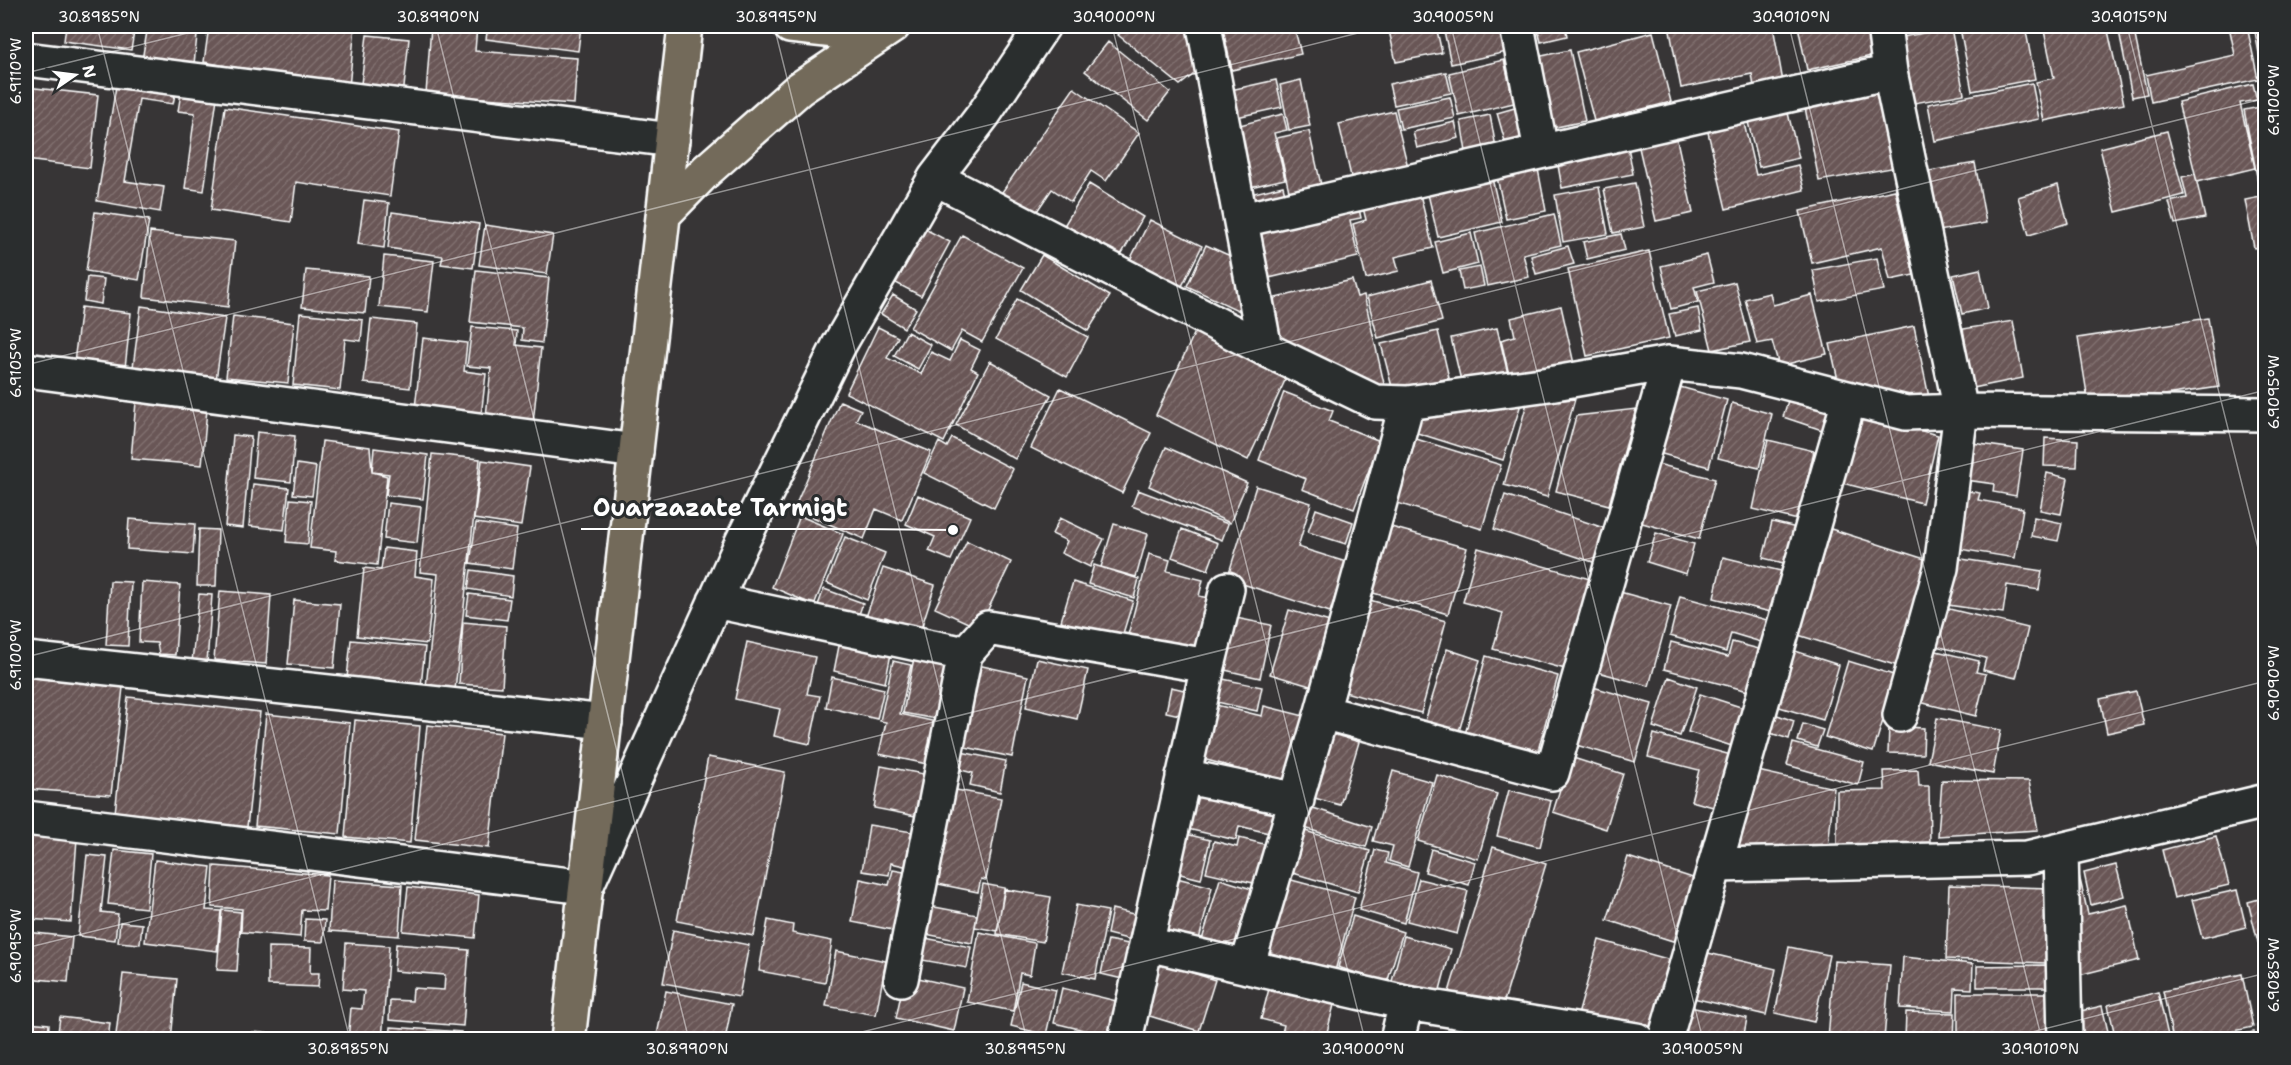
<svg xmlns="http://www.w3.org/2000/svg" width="2291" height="1065" viewBox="0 0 2291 1065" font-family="'Shantell Sans',sans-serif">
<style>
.building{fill:url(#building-hatch);stroke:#fff;stroke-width:1.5}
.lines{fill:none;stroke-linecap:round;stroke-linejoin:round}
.minor-casing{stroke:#fff;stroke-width:38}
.primary-casing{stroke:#fff;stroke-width:38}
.minor{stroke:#2a2d2e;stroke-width:33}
.primary{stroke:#736b5a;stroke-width:33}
.ticks{fill:none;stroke:#fff;stroke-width:1.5;stroke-opacity:0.45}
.leader{fill:none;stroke:#fff;stroke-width:2}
.callout-dot{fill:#fff;stroke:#2a2d2e;stroke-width:2}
.callout-label{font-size:24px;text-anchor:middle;font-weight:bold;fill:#fff;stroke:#2a2d2e;stroke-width:6;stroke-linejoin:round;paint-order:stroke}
.neatline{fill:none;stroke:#fff;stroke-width:2}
.ticks-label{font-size:15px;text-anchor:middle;fill:#fff}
</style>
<defs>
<pattern id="building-hatch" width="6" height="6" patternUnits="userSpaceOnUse" patternTransform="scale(1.5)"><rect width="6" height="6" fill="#695756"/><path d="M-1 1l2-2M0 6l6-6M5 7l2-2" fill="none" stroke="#80706f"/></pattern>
</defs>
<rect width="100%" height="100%" fill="#373536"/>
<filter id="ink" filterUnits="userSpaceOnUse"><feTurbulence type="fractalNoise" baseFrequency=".0167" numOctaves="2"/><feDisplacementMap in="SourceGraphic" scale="12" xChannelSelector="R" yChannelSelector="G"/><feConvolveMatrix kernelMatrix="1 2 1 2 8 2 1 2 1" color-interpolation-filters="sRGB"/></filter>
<g filter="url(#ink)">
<path class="building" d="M66,26H135L131,50L64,41Z
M148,26H198L194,64L142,60Z
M209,26H355L349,87L204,62Z
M431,26H477L475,51L577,58L574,104L426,94Z
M488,26H581L578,51L486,39Z
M1126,26H1186L1198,71L1180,85L1118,35Z
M1222,26H1294L1301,54L1232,70Z
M1388,26H1436L1442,53L1396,62Z
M1443,26H1502L1507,52L1451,64Z
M1537,26H1565L1567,36L1541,42Z
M1669,26H1773L1783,82L1754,87L1752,74L1681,88Z
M1798,26H1870L1876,55L1807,70Z
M1975,26H2025L2035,79L1972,91L1960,28Z
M2043,26H2107L2124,104L2044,121L2036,82L2054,78Z
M2118,26H2133L2147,94L2132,97Z
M2229,26H2247L2258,79L2151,102L2146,75L2235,55Z
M2254,26H2266V81H2264Z
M1951,28L1964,94L1909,104L1896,38Z
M1653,32L1671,102L1594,121L1576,52Z
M367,35L409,39L403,97L360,92Z
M1108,42L1170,92L1148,120L1085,71Z
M1570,50L1585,121L1547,129L1532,58Z
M1504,60L1514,103L1459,116L1449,73Z
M1446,72L1451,93L1394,105L1389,84Z
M117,80L176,90L173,104L139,99L125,181L164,187L160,212L97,201Z
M1276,80L1282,107L1232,118L1226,91Z
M1301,80L1310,126L1289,130L1280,85Z
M2032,83L2039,119L1935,141L1928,104Z
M2253,84L2257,100L2240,103L2255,168L2197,182L2178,102Z
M26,87L98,95L90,168L26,160Z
M1074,88L1139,133L1106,181L1091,171L1071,202L1052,189L1033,217L1000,195Z
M1882,88L1897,167L1819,181L1804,102Z
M181,93L217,98L204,191L185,188L195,113L178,111Z
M1450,97L1455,118L1401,129L1396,108Z
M2266,106V246L2254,248L2245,200L2261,197L2244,110Z
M225,107L399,132L390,196L296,182L291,222L211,210Z
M1518,107L1526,140L1506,145L1497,113Z
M1394,111L1408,167L1352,181L1339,124Z
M1788,113L1799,158L1759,167L1748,122Z
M1283,114L1287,130L1274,133L1285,179L1246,188L1232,127Z
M1490,115L1497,153L1467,158L1461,121Z
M1743,119L1756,175L1798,165L1804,190L1726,209L1707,128Z
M1455,122L1459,138L1417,148L1413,132Z
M1309,131L1323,194L1291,200L1277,138Z
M1675,131L1693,213L1656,221L1637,139Z
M2167,131L2184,195L2116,212L2100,148Z
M1627,141L1633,174L1562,188L1556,154Z
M1975,163L1986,223L1933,232L1923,172Z
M1538,169L1546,211L1506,219L1497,177Z
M2195,174L2205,218L2175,224L2169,202L2187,198L2182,177Z
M1492,178L1502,222L1438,237L1428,194Z
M1635,183L1644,227L1613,233L1604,189Z
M1089,184L1143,217L1114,267L1059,234Z
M2058,185L2068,223L2029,235L2018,197Z
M1283,186L1287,202L1246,212L1242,196Z
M1418,186L1433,248L1395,257L1399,271L1366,279L1353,224L1366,220L1361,199Z
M1599,187L1608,234L1563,242L1555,195Z
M1895,190L1914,275L1890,280L1882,247L1812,263L1800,211Z
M1357,199L1361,218L1350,220L1358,257L1269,278L1256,222Z
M364,200L389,203L384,248L358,244Z
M95,212L149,220L139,280L86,271Z
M392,212L479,224L473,268L441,264L443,256L388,248Z
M1554,214L1561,245L1523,254L1529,277L1487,286L1475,233Z
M1150,220L1202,246L1181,288L1129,262Z
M485,225L553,235L547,274L479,265Z
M925,229L950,242L921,296L896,283Z
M150,232L235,241L228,307L144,297Z
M1471,233L1478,264L1443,273L1435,242Z
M26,234L30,235L26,280Z
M1621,234L1625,250L1587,259L1583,242Z
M962,235L1023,268L982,342L962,331L951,351L910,328Z
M1206,245L1237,259L1250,316L1187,286Z
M1568,246L1574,264L1536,274L1531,256Z
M1649,251L1669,338L1587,356L1568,269Z
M1042,255L1110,296L1088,331L1021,290Z
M1707,255L1714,282L1694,287L1698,302L1671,309L1661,266Z
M384,256L434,261L428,312L379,307Z
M1877,258L1884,290L1819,302L1813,270Z
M1480,267L1484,286L1463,290L1459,271Z
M1980,269L1988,308L1962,314L1953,275Z
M306,270L369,276L365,313L302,307Z
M476,270L549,278L542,343L522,340L523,328L470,322Z
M87,277L104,279L101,304L84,301Z
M1352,280L1357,297L1364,295L1385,388L1370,391L1278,344L1267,300Z
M1431,280L1442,321L1378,338L1367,297Z
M1735,282L1750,342L1712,350L1697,291Z
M1770,293L1773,305L1812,295L1827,354L1779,366L1772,341L1757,344L1745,299Z
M893,295L916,309L904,328L881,314Z
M1017,299L1088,337L1067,377L996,339Z
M141,306L225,318L216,380L133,367Z
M1561,306L1574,364L1510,379L1501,340L1515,336L1511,318Z
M81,307L131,313L125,368L74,362Z
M1698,308L1702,330L1675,336L1669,314Z
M300,313L363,320L361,341L345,339L340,390L293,385Z
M233,316L294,323L288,383L226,377Z
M2208,318L2219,387L2089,406L2078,338Z
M371,319L417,324L410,388L364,383Z
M2013,321L2023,378L1973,388L1963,329Z
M1914,326L1929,397L1903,402L1840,389L1830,344Z
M472,327L517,331L516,345L541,348L533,423L486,417L491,368L467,366Z
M878,327L898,337L887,358L921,374L931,352L950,361L960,340L980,350L971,368L978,372L944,442L846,393Z
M1497,328L1508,374L1462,385L1451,338Z
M1196,330L1288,374L1248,460L1156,415Z
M1438,331L1449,378L1393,391L1381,344Z
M907,332L931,345L918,369L894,356Z
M423,338L467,343L464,371L486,374L481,416L415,408Z
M990,361L1051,395L1015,459L956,425Z
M1673,385L1727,400L1709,467L1655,452Z
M1060,388L1151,433L1122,493L1031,448Z
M1284,392L1333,411L1329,421L1380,441L1354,509L1302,489L1306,479L1259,460Z
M1790,394L1832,408L1825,431L1783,417Z
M1575,399L1547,497L1504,485L1527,403Z
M840,401L861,410L856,420L931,452L902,520L876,509L864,539L794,509Z
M136,402L207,409L202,465L131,459Z
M1732,403L1772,414L1759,468L1718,458Z
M1521,404L1503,460L1414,432L1421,408Z
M1636,409L1609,505L1556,491L1576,416Z
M1850,413L1938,435L1922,503L1834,481Z
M257,432L295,436L291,482L253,478Z
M233,435L251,437L243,528L225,526Z
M952,438L1013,469L994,508L924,473L939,442L947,447Z
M1413,438L1501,465L1482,529L1394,502Z
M2045,438L2078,440L2077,467L2044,466Z
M1768,440L1814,451L1798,520L1753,509Z
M322,441L370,447L372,472L387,476L377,565L335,560L336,551L310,548Z
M1965,442L2023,450L2016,496L1993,492L1994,484L1959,479Z
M1166,447L1247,483L1230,523L1149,486Z
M374,448L428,455L423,499L386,495L389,474L372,472Z
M432,454L480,459L455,690L426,687L438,574L420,572Z
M482,460L530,467L521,526L474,519Z
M1650,462L1715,479L1699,539L1635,521Z
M297,464L316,467L312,496L293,494Z
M2047,473L2068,478L2061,514L2040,510Z
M253,484L289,488L284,530L249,526Z
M1256,486L1311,503L1298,547L1346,562L1330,612L1227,579Z
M1138,490L1228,524L1222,540L1132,506Z
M1962,490L1980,493L1978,500L2023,508L2015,558L1953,548Z
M918,495L970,517L951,560L929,551L935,537L906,524Z
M1505,495L1607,529L1596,563L1494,529Z
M290,499L311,501L308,544L286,542Z
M388,503L421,507L417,543L384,539Z
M1316,509L1353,522L1346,544L1308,532Z
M800,516L843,534L814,605L772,587Z
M2034,517L2062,523L2058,541L2031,536Z
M1060,518L1104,539L1090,567L1061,553L1067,541L1052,534Z
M129,519L195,524L193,554L127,549Z
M1772,522L1797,528L1788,564L1763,558Z
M476,523L517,529L512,569L470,563Z
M1114,524L1148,534L1136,577L1101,567Z
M1384,525L1467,548L1448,614L1366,591Z
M199,529L218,530L216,586H197Z
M1182,529L1218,543L1208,570L1172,557Z
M1831,529L1931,561L1898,666L1798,635Z
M1656,533L1694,544L1686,574L1647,562Z
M845,537L885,553L867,600L827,583Z
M967,541L1011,562L979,628L935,608Z
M384,548L417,552L415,576L434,579L427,644L357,636L364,568L381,570Z
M1478,548L1590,579L1565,669L1493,649L1503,613L1463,602Z
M1149,554L1170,560L1167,571L1203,580L1199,596L1208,598L1194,653L1128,635Z
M1723,557L1781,571L1771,612L1714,598Z
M1948,557L2042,571L2039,590L2007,585L2003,613L1941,604Z
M1094,565L1139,579L1134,598L1088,584Z
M883,568L935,585L921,629L885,617L882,623L866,617Z
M471,570L513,576L511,596L468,589Z
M110,581L131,582L128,646L106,645Z
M142,582L180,585L175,655L159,654L157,643L139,642Z
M1073,582L1133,601L1121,640L1061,621Z
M824,589L863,603L857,620L818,605Z
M220,591L271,595L266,664L214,660Z
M1620,592L1671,606L1649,686L1598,672Z
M199,594L212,595L207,663L192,662Z
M469,594L510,599L507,620L466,615Z
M1680,596L1767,620L1761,642L1731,633L1726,652L1670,636Z
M1366,599L1446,621L1421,713L1341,691Z
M294,600L340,604L334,668L288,664Z
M1941,607L2028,628L2016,678L1983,670L1986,658L1931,645Z
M1289,610L1340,625L1320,689L1270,674Z
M1226,616L1271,625L1260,678L1216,668Z
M463,622L506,626L502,687L459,684Z
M351,640L425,647L421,686L347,678Z
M840,641L891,654L885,683L834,671Z
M747,642L815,657L807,694L820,696L810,744L774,736L780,709L735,699Z
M1671,642L1728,657L1732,642L1763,650L1752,692L1664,669Z
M1447,649L1480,660L1457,738L1423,728Z
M1928,649L1979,661L1976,672L1986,674L1976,716L1915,701Z
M1792,650L1839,665L1823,720L1776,706Z
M1486,656L1558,676L1536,758L1464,738Z
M914,658L948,665L936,719L903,713Z
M1037,659L1088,670L1077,719L1026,707Z
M893,661L911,665L900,714L941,723L932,765L879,754L886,722L880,721Z
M1848,661L1897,676L1873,752L1825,737Z
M973,664L1028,676L1012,757L956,745Z
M26,671L123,687L111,795L26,789Z
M832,677L884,689L877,719L826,707Z
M1213,677L1262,687L1257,711L1208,700Z
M1669,677L1697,687L1680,736L1653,727Z
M1171,687L1193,692L1189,717L1166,712Z
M1593,687L1652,704L1635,762L1576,745Z
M2136,691L2144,725L2107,733L2100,699Z
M1700,694L1747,709L1735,747L1688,732Z
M128,697L260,712L247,827L115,813Z
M1212,704L1262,716L1264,706L1304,716L1285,794L1229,780L1233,767L1199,758Z
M1772,713L1794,721L1789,739L1767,732Z
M266,714L350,723L340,834L255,826Z
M1937,718L2001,730L1993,774L1928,761Z
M355,720L420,726L410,843L345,837Z
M1803,724L1823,730L1817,747L1798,741Z
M427,725L502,733L489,848L415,840Z
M1889,726L1924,728L1923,754L1888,753Z
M1326,732L1359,742L1340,805L1307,796Z
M1654,734L1731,755L1717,808L1691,801L1699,770L1648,757Z
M1793,743L1864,762L1858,785L1787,765Z
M956,751L1006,761L1000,792L970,785L973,773L953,768Z
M708,757L785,772L754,936L677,921Z
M1570,757L1623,774L1606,829L1553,812Z
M881,766L929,775L921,817L874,808Z
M1918,770L1919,786H1929L1930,843L1890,844V852H1837V791L1885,790L1884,771Z
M1393,771L1432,782L1408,867L1389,861L1393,846L1373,841Z
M1758,771L1834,788L1828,848L1733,850Z
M1437,775L1497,794L1478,859L1418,841Z
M1942,780L2029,781L2038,830L1938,836Z
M1192,787L1279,807L1273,834L1239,826L1236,840L1183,828Z
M945,788L1001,798L986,880L981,879L978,892L928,882Z
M1509,790L1551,801L1540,847L1497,836Z
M1304,805L1372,827L1366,847L1298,826Z
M869,825L919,833L913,868L891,863L889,875L862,871Z
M1299,829L1370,851L1358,892L1286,871Z
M1182,833L1210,840L1201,879L1172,872Z
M26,834L77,838L71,922L27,919L30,882H26Z
M2216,836L2229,885L2174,898L2162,850Z
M1239,838L1272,846L1262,885L1206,872L1214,841L1237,847Z
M1493,847L1546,864L1502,1008L1449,992Z
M1431,849L1475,862L1469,885L1425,872Z
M114,850L151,854L146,908L108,904Z
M1375,850L1388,853L1386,863L1417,872L1404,923L1359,910Z
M87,855L107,857L101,912L118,914L115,940L78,936Z
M1628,857L1699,880L1679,943L1607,920Z
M155,860L211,867L206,910L221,911L217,951L145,942Z
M2116,865L2124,896L2091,905L2084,873Z
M214,866L328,875L325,911L302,910L300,937L241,932L242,909L212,907Z
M893,870L910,873L898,931L852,922L860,879L889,885Z
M2079,875L2088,914L2127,905L2139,960L2071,977L2066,878Z
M1173,877L1212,887L1198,944L1159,933Z
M1284,878L1355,897L1335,971L1264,951Z
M1220,879L1261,892L1243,952L1202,940Z
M1419,879L1468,891L1457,934L1407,921Z
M332,880L402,885L399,936L329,931Z
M983,884L1005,888L997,931L975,927Z
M1949,885L2049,888L2046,963L1946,959Z
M408,887L479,895L475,938L403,931Z
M1004,889L1051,897L1043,942L997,934Z
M2237,890L2246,927L2202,938L2192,900Z
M2266,897V940L2258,942L2248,902Z
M919,904L977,915L972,943L915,932Z
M1076,905L1108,911L1095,979L1062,972Z
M1112,909L1142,916L1136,941L1107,934Z
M222,910L241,912L237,971L217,970Z
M1353,916L1403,932L1387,983L1338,967Z
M305,919L325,920L323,942L304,941Z
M768,920L793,925L792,933L832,941L825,983L759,971Z
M120,922L142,924L140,944L118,942Z
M673,930L749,945L739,997L663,983Z
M26,932L72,937L68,982L26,978Z
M979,932L1035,943L1030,975L1020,973L1013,1011L967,1002Z
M915,936L971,947L967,968L911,958Z
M1404,936L1451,949L1438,997L1391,985Z
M1108,940L1134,945L1127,980L1101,974Z
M1599,940L1671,960L1650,1036L1578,1015Z
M346,943L389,946L382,1040H348L351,1008L362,1009L364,991L343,989Z
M396,944L469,950L463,1026L389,1020L390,1000L412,1001L413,988L444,990L445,975L394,971Z
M2266,945V976L2259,947Z
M268,947L311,948L310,973H319L318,987L268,985Z
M1789,947L1829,955L1814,1022L1775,1013Z
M836,951L886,961L876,1015L826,1006Z
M1704,952L1776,969L1766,1015L1693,998Z
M1903,957L1973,964L1972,989L1955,988L1954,1011L1900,1008Z
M1834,961L1890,965L1884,1040H1828Z
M1158,962L1215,980L1199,1031L1143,1014Z
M2048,965V987H1977V966Z
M123,974L177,979L171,1040L116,1035Z
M2242,974L2253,1027L2194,1040H2173L2163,991Z
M905,975L963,988L954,1031L896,1018Z
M1021,982L1056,990L1046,1035L1011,1026Z
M1270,985L1335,1001L1325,1040H1280L1284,1025L1261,1019Z
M1062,988L1125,1003L1117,1038L1054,1023Z
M666,991L732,1004L725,1040H656Z
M2158,992L2169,1040H2116L2108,1005Z
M2266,992V1016L2265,1017L2260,993Z
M1958,993H2049V1040H1958Z
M1684,1006L1747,1018L1743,1040H1710V1037L1679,1031Z
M2102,1006L2110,1040H2078L2072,1013Z
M1906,1012L1955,1013L1954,1040H1905Z
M26,1014L29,1015L28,1022L49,1024L48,1040H26Z
M60,1017L110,1023L108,1040H57Z
M2266,1023V1040H2260L2257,1026Z
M391,1027L461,1032L460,1040H390Z
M252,1032L316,1037V1040H251Z
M2254,1032L2255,1040H2226L2225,1038Z
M1066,1034L1084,1040H1064Z"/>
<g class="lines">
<defs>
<path id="minor" d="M1204,26L1265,349
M1517,26L1541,150
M26,59L672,140
M935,178L1265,349L1375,402L1407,403L1549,384L1669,363L1741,371L1906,413L1961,411L1890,72L1884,26
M1242,220L1890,72
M26,370L636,451
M1849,400L1715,865L2027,858L2266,801
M1407,403L1322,712L1552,773L1669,363
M715,601L965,654L988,628L1208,666L1125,1040
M26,659L605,722
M1208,666L1227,589
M1900,715L1941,568L1961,411L2266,414
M1183,776L1297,800
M26,818L586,887L742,542L839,345L935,178L984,114L1043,26
M2061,850L2065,1040
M1147,944L1406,1003L1637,1040
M1247,967L1322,712
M901,979L965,654
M1397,1040L1406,1003
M1665,1040L1715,865"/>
<path id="primary" d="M790,26L835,31L885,26
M664,214L706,171L799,89L893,26
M568,1040L685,26"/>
</defs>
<use href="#minor" class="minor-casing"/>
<use href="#primary" class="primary-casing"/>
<use href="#minor" class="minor"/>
<use href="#primary" class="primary"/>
</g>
</g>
<path class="ticks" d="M97,26L350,1040M436,26L689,1040M774,26L1027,1040M1112,26L1365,1040M1451,26L1703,1040M1789,26L2042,1040M2127,26L2266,580M26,73L216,26M26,365L1386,26M26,657L2266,98M26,948L2266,390M830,1040L2266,681M2000,1040L2266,973"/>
<path class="leader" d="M953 530L859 529H581"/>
<circle class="callout-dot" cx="953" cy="530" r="6"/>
<g class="callout-label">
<text x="720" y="516">Ouarzazate Tarmigt</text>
</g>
<rect width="2291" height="1065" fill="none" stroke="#2a2d2e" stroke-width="66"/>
<g transform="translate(75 75) rotate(76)" stroke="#2a2d2e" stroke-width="4.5" paint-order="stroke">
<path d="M0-4.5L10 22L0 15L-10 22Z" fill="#ffffff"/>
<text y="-9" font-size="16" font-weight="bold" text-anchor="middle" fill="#ffffff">N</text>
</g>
<rect x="33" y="33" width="2225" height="999" class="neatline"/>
<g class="ticks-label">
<text x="99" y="22">30.8985°N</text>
<text x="438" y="22">30.8990°N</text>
<text x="776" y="22">30.8995°N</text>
<text x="1114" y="22">30.9000°N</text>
<text x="1453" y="22">30.9005°N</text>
<text x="1791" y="22">30.9010°N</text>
<text x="2129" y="22">30.9015°N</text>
<text transform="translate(16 71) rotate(-90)" y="5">6.9110°W</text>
<text transform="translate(2274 100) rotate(-90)" y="5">6.9100°W</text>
<text transform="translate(16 363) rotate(-90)" y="5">6.9105°W</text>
<text transform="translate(2274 392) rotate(-90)" y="5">6.9095°W</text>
<text transform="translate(16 655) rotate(-90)" y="5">6.9100°W</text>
<text transform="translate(2274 683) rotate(-90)" y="5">6.9090°W</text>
<text transform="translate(16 946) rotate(-90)" y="5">6.9095°W</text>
<text transform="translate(2274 975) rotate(-90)" y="5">6.9085°W</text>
<text x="348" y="1054">30.8985°N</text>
<text x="687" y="1054">30.8990°N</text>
<text x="1025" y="1054">30.8995°N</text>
<text x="1363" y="1054">30.9000°N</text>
<text x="1702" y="1054">30.9005°N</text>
<text x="2040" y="1054">30.9010°N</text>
</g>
</svg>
